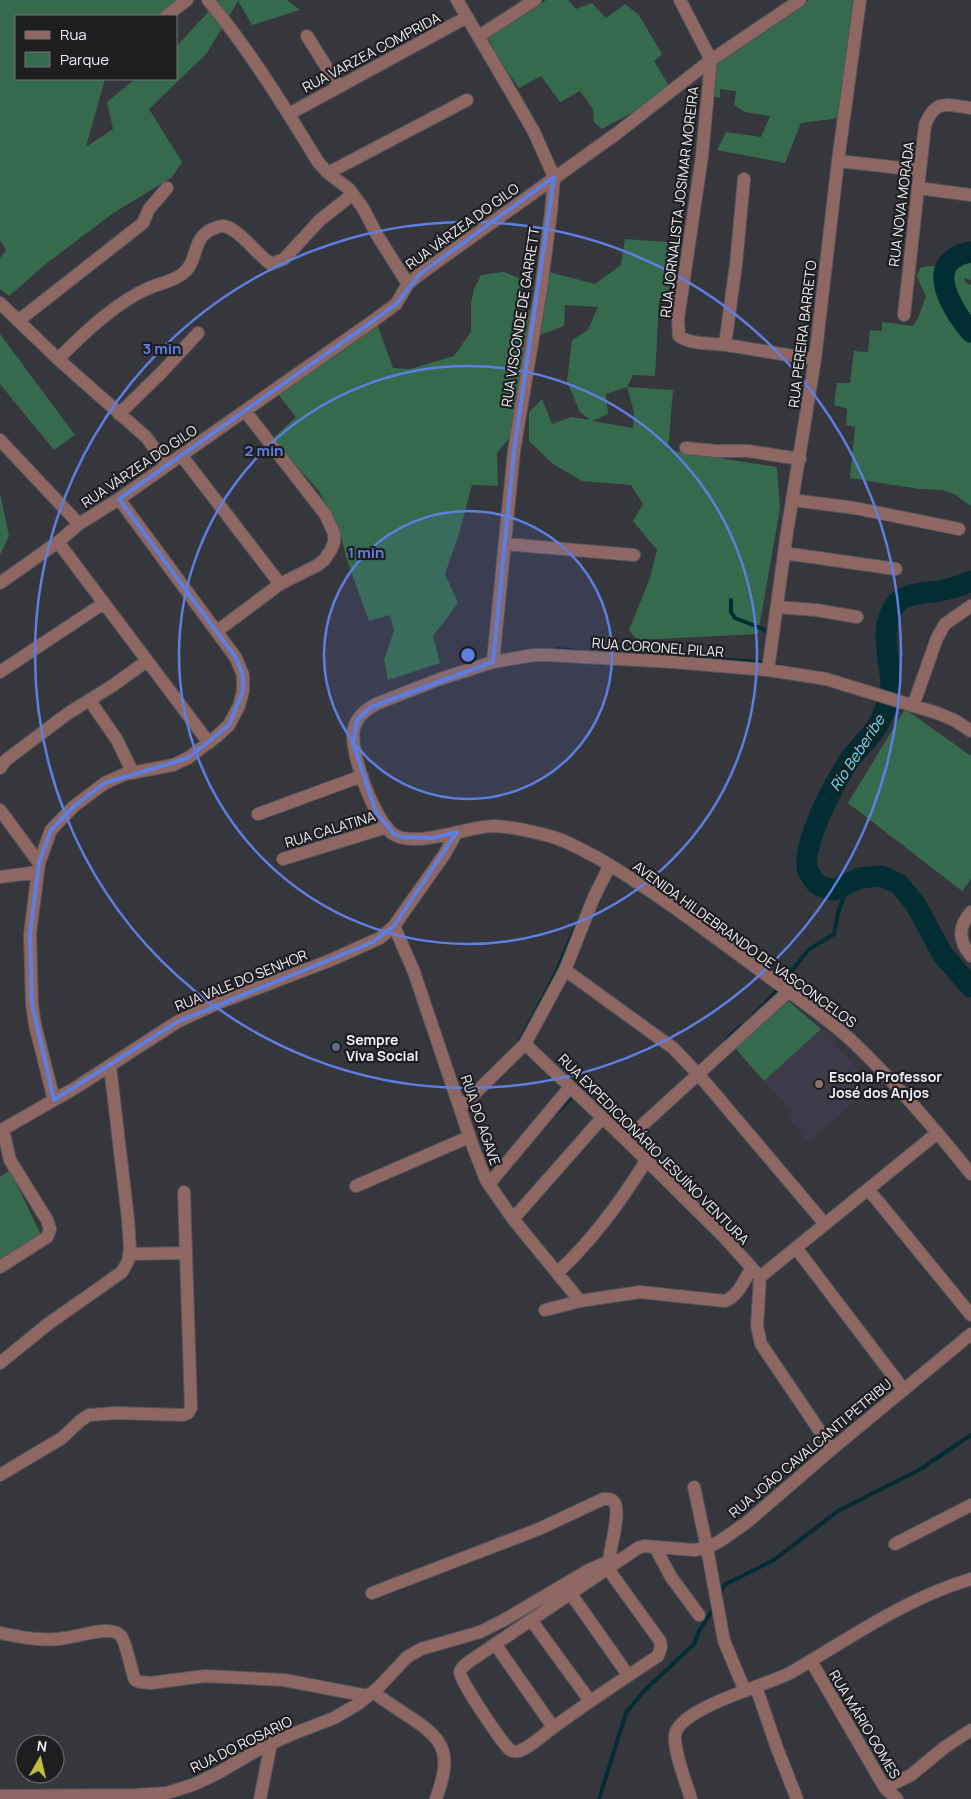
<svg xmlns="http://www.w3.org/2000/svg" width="971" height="1799" viewBox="0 0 971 1799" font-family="Manrope,sans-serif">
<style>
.built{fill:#3d3b49}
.green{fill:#366a4d;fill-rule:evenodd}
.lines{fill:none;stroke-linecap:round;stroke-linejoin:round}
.stream{stroke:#022d33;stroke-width:4}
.river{stroke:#022d33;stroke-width:21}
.minor-casing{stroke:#54545b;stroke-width:14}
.minor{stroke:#8e6763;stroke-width:12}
.marked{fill:none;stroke:#5d7fe1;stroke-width:4;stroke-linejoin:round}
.ring{fill:none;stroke:#5d7fe1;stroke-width:2.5}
.service-dot{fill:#5c6f8a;stroke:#1e1e21;stroke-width:2}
.education-dot{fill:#8d6e63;stroke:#1e1e21;stroke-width:2}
.labels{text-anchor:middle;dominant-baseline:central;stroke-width:4.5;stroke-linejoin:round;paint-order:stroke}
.street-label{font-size:14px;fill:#f1f0f6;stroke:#1e1e21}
.poi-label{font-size:14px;font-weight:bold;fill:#f1f0f6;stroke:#1e1e21;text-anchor:start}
.water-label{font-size:15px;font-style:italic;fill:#68e6fc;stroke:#1e1e21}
.centre{fill:#5d7fe1;stroke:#1e1e21;stroke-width:2.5}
.ring-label{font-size:15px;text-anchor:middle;font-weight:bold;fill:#5d7fe1;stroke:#1e1e21;stroke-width:4.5;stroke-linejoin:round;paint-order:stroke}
</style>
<rect width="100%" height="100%" fill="#36363d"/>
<path class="built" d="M821,1029L836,1038L834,1043L873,1086L808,1142L787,1115L792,1110L764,1081Z"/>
<path class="green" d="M0,0H191L171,16H16V79H105L86,147L113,129L107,102L135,79H176V47L219,0H287L300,10L252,25L238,1L207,53L149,109L182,162L172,177L112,214L47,263L9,296L0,289V258L6,250L0,240Z
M546,0H568L576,9L592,3L606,18L625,4L639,15L662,54L654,61L672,91L602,129L594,122L593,109L580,91L560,102L541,76L519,88L500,61L487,36Z
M809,0H853L839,118L801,123L785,163L717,150L726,132L761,137L770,116L745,112L734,105L736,91L720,89V98L708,94L715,64Z
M625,239L680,243L674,283L659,301L655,376L633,375L627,387L673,390L668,450L777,467L780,508L758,634L637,640L629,630L650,578L657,550L633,521L643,504L631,485L582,481L553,464L529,441V412L542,399L552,424L571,417L590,420L580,412L567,382L572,340L588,330L598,307L565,305L564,326L540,335L549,272L595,284L621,265ZM627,387L634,412L633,428L592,421L608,414L606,394Z
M969,243H971V280L964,278L965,282L969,285L971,284V506L954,494L942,490L919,489L850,478L855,427L846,425L847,409L834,405L837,383H850L854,351L868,352L870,330L882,331V322L913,326L918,318L926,297L917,276L920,268C929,265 936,267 945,266L948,256L961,257L966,251Z
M504,272L521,279L530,313L511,436L497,453L498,486L472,485L459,534L445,574L458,603L433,636L440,663L388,680L384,660L394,631L390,615L369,621L347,560L339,529L318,490L272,439L296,417L278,394L377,324L393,368L410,369L454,356L471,332V304L474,289L481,275Z
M0,334L75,435L54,450L0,384Z
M0,493L9,536L0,555Z
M905,709L971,756V879L962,891L848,803Z
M786,999L821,1029L764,1081L735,1048Z
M10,1170L41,1235L0,1262V1177Z"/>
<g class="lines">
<path class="stream" d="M731,600V612L735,618L763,629L765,631
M557,649L577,651
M682,657L760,662
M752,1017L775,993L808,950L834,934L838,913L848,884
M727,1039L741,1026
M520,1041L555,975L575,928
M555,1114L570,1099
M720,1595L724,1585L774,1560L838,1511L919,1470L971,1435
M599,1799L626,1713L643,1692L694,1644L699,1631L714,1608"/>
<path class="river" d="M971,252C963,253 959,255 953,259C929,276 958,317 971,332
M971,581C961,586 950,589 939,591C926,593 904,593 896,604C878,626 890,659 891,685C891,696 886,707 882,717C875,735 858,747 848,762C834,784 800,847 808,871C810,875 814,881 817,884C821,887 829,888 834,890L860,878L881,876L899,884L916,905L943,955L971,987"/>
<defs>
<path id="minor" d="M208,0C250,51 284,106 318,162L328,173L349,189L363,208L377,235L408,284
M457,0L515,99L534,132L554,177L551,212L541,289L514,451L493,662
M680,0L711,60L702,156L678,319L679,336C691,345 712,343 727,345C757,350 786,355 815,359
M166,16L187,0
M307,36L339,87
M479,36L535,0
M289,114L467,17
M838,161L919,170
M328,173L467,100
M918,188L971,195
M0,303L58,359L146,437L167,465
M904,315L925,125C936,98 946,105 971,108
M18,321L143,223L149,209L167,188
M725,345L736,264L744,179
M58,359C83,334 116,302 149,288C163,282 180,280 189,267C198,252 194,238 212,229C216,228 219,226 223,226C239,228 257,255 271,264L284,259L320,220L353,194
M119,414L162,372L198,333
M0,440L79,524
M686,448L716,451H748L800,459
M181,455L280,584
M792,500L855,508L959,529
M58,542L209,743
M506,544L634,555
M784,553L896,569
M0,583L58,542L79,524L119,499L373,321L396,304L408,284L420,274L616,134L711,60L800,0
M777,607L816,610L857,617
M217,631L280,584L318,565L324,560L331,550L334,542V533L325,514L245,411
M768,670L787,532L815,359L838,161L860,0
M0,672L104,603
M90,701L117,740L133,773
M913,706L937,638L945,624L971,606
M971,731L954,720L937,713L826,679L768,670L673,662L547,655H534L493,662L440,679L376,704C366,710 357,716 354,728C348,750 375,821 393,834C416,849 468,826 494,826C514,827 535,832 553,837C569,842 582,850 596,857C631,877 664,900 697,924C727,946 756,968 787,990C810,1007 833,1023 854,1043C896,1083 935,1129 971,1174
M0,768L6,760L67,714L112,686L147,661
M0,810L39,863
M258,814L362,776
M283,859L387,827
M0,877L38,872
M971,912C958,927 958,940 971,956
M394,926L414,972L472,1144L486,1180L513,1219L580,1301
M565,970L673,1048L699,1075L825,1224
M525,1044L626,1140L724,1237L760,1277
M54,1100L35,1025L32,1004L30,934L39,863L51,830L74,806L105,783L125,774L173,765L188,758L216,737L229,725L239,706L243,691V675L236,658L119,499
M460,1108L525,1044L565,970L594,897L610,865
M0,1131L75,1088L177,1022L216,1004L331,960L380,938L394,926L444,855L457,832
M626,1140L789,991
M489,1184L570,1087
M356,1186L469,1137
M868,1189L971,1315
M513,1219L602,1118
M796,1248L904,1390
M129,1254L185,1253
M0,1267L47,1237L50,1229L47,1220L10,1160L3,1130
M558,1272C593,1240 621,1201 646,1161
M760,1277L936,1134
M760,1277L757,1326L761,1344L832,1449
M545,1310L580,1301L640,1292L725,1301C738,1296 744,1281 751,1269
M0,1363L48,1324L122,1272L128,1261L130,1249L128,1219L110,1066
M0,1475L62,1438L80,1421L89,1415L117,1413L183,1415L188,1413L191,1408L184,1192
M694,1487L707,1548L724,1641L745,1691
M895,1544L971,1505
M655,1547L671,1577L699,1615
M372,1593L539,1529L603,1499C607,1499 611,1498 614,1502C622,1512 608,1554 608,1569L660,1641L661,1647L658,1656C623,1679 588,1702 554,1727C543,1734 532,1747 519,1751C515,1752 512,1752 509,1749C501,1741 459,1680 460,1672C461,1667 467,1664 470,1661L638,1548L644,1546L694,1550L707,1548L720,1541L746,1523L832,1449L971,1334
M571,1594L628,1675
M531,1620L590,1701
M0,1633C21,1637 44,1642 65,1638C78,1637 112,1624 121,1636C126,1642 131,1670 135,1680L140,1682L151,1683L205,1676L284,1680L368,1696
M495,1644L553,1727
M811,1661L885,1788L897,1799
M756,1687L777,1748L797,1799
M373,1692C382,1699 392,1705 402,1712C443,1738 454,1749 436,1799
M885,1788L911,1775L945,1747L971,1730
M0,1796L135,1795L167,1793L195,1784L218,1773L261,1748L290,1735L334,1718L358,1704L378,1688L407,1657L421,1649L480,1632L504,1620L589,1570L614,1559
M260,1799L271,1743
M691,1799C686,1782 674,1753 675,1736C676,1709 767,1685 790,1673C849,1639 904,1599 971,1579"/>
</defs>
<use href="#minor" class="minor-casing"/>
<use href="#minor" class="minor"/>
</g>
<path class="marked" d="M554,177L514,451L493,662L371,707L357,720L353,743L376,812L394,834L402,837L433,838L457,832L394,926L373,942L177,1022L54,1100L32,1004L30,934L39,863L51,830L74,806L105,783L188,758L229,725L243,691V675L236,658L119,499L373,321L396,304L420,274Z"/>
<circle cx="468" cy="655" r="144" fill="#5d7fe1" fill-opacity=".12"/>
<g class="ring">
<circle cx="468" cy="655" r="144"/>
<circle cx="468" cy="655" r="289"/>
<circle cx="468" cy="655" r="433"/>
</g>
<circle class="service-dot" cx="336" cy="1047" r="5"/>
<circle class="education-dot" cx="819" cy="1084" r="5"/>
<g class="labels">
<g class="street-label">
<text transform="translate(371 52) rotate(-28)">RUA VARZEA COMPRIDA</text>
<text transform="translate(679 202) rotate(-83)">RUA JORNALISTA JOSIMAR MOREIRA</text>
<text transform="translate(901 204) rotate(-83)">RUA NOVA MORADA</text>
<text transform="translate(462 226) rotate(-36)">RUA VÁRZEA DO GILO</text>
<text transform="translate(520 317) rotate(-81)">RUA VISCONDE DE GARRETT</text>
<text transform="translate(802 334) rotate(-83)">RUA PEREIRA BARRETO</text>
<text transform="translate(139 466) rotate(-34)">RUA VÁRZEA DO GILO</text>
<text transform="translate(658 647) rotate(4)">RUA CORONEL PILAR</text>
<text transform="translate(330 829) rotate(-17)">RUA CALATINA</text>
<text transform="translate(745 944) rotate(36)">AVENIDA HILDEBRANDO DE VASCONCELOS</text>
<text transform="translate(241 980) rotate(-22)">RUA VALE DO SENHOR</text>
<text transform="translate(481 1120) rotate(71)">RUA DO AGAVE</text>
<text transform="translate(654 1149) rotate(45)">RUA EXPEDICIONÁRIO JESUÍNO VENTURA</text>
<text transform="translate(810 1448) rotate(-40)">RUA JOÃO CAVALCANTI PETRIBU</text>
<text transform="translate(865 1724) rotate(59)">RUA MÁRIO GOMES</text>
<text transform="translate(241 1744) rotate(-26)">RUA DO ROSARIO</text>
</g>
<g class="poi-label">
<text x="346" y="1039">Sempre<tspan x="346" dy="16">Viva Social</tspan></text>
<text x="829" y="1076">Escola Professor<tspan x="829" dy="16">José dos Anjos</tspan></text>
</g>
<g class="water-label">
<text transform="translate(857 753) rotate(-57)">Rio Beberibe</text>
</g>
</g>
<circle cx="468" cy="655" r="8" class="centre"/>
<g class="ring-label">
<text x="162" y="354">3 min</text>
<text x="264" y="456">2 min</text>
<text x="366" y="558">1 min</text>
</g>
<rect x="15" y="15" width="162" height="65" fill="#1e1e21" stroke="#727276"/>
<rect x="25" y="31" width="25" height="8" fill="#8e6763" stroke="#727276"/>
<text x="60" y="40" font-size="15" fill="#f1f0f6">Rua</text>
<rect x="25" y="52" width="25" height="15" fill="#366a4d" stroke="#727276"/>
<text x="60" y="65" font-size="15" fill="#f1f0f6">Parque</text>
<g transform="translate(40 1759) rotate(8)"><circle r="24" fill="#1e1e21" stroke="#727276"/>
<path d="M0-4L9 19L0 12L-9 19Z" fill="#c0be40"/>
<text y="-8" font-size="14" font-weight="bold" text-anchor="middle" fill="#f1f0f6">N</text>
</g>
</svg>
